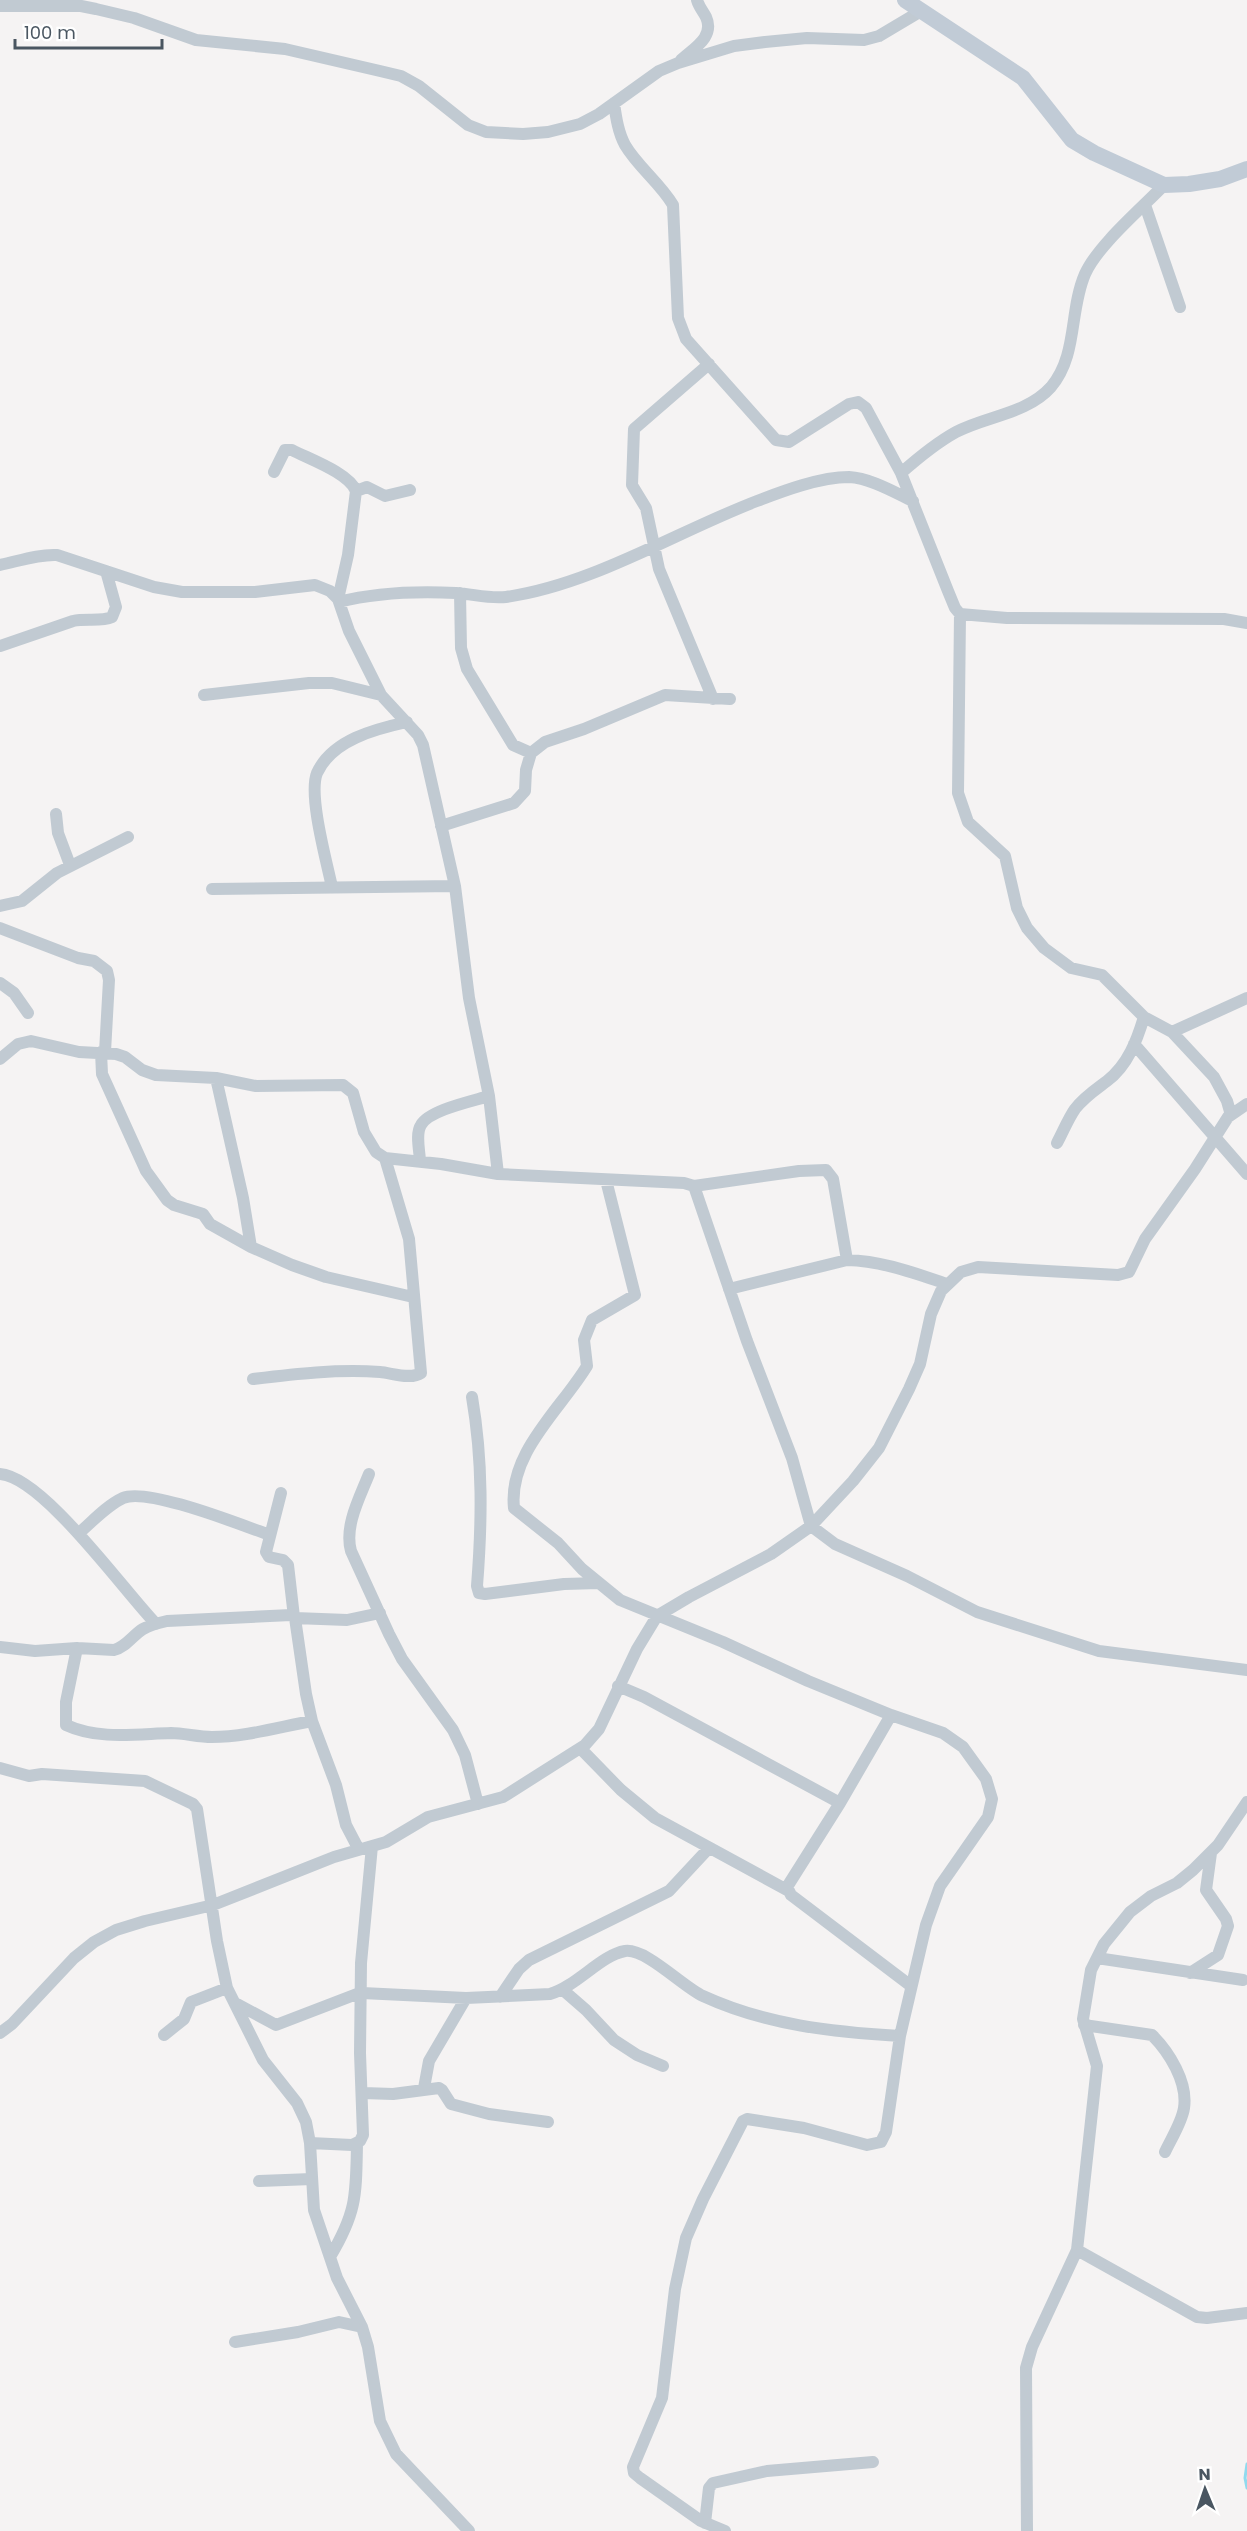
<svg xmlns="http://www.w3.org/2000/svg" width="1247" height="2531" viewBox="0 0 1247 2531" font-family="Poppins,sans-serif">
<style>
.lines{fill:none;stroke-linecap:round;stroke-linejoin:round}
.stream{stroke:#90daee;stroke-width:3}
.street{stroke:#c1cad2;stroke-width:12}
.secondary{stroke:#c1cbd6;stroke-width:16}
</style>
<rect width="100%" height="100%" fill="#f5f3f3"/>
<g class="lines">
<path class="stream" d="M1247,2464L1245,2478L1247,2488"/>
<path class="street" d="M0,6H81L96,9L134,18L196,40L285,49L380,71L401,76L419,86L468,125L486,132L523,134L548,132L580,124L599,114L659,71L678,63L734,46L765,42L807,38L864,40L879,36L921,11
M681,60C694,48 715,37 706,17C703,11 699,7 697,0
M614,103C616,117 618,132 625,145C638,167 660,183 673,205L678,318L686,339L776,440L789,442L849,404L858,402L866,408L901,473L948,591L955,608L960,614L1007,618L1224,619L1247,623
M1145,205L1180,307
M709,364L634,429L632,485L646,508L659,569L713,699
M274,472L285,450H292C309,459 349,473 356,491L348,555L338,599
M901,473C918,458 936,443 956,432C986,416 1027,414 1051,387C1078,355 1069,311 1085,274C1098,245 1141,209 1164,185
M356,491L367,487L385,496L410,490
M0,565C19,561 38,554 57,555L154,587L182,592H255L315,585L330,591L338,599L349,631L381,695L418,735L423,745L455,886L469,998L489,1096L498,1174
M460,593L461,648L467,669L513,745L531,753
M339,602C378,592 416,591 456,593C473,594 489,599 506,597C592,585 676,532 757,501C783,491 820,477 849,477C870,478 894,492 913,501
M960,614L958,793L968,822L1005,856L1017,908L1027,928L1044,948L1071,968L1102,975L1144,1017L1172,1032L1214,1077L1227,1101L1231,1115
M0,646L73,621C86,618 101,622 112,617L116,607L106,571
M204,695L309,683H332L381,695
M56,814L58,833L70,865
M441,826L514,803L525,791L526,770L531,753L545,742L584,729L665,695L730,699
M332,887C327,863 308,795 317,773C332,740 375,729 407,722
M212,889L455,886
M0,906L22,901L57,873L128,837
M0,928L78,958L94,961L107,971L109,980L105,1052
M0,983L14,993L28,1013
M1172,1032L1247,998
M1134,1044L1247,1174
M101,1052L102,1074L146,1171L167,1200L174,1205L203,1214L210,1224L251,1247L292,1265L326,1277L413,1297
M0,1059L18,1044L31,1041L79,1052L116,1054L125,1057L142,1070L156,1075L216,1078L256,1086L343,1085L353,1093L364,1132L376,1152L385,1158L441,1164L498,1174L684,1183L694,1186L747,1341L792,1458L811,1526L835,1544L907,1576L977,1612L1099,1651L1247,1670
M216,1078L243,1198L251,1247
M1057,1143C1063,1132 1068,1119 1075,1109C1084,1097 1095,1090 1107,1081C1128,1065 1137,1040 1144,1017
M420,1162C420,1152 415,1134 421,1125C429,1110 473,1101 489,1096
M606,1180L635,1295L592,1320L584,1340L587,1366C561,1409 508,1453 514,1508L558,1543L582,1569L620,1600L723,1642L808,1681L891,1715L943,1733L963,1747L986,1779L992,1799L988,1817L940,1886L926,1925L900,2036L886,2132L881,2142L867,2145L804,2128L747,2119L743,2121L703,2199L686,2238L675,2289L662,2398L633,2467L634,2473L640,2478L701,2521L725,2531
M694,1186L799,1171L826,1170L833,1179L847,1260
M729,1289L847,1260C882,1261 914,1273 947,1284
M253,1379C295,1374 337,1369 380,1372C392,1373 411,1380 421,1373L409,1239L385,1158
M472,1397C483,1461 482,1522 477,1586L479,1593L485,1594L564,1584L599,1583
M0,1474C43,1477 124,1591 156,1624
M369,1474C360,1497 344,1526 351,1551L389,1634L402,1659L453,1730L465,1755L478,1804
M281,1493L266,1552L269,1557L283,1560L288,1565L294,1617
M79,1533C92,1522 106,1506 123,1498C147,1487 241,1525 270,1535
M295,1618L347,1620L380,1613
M0,1647L35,1651L77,1648L114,1650C126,1647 133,1635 143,1629C150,1625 158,1623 167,1621L291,1615L295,1618L306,1694L312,1721L336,1785L346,1825L358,1848
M77,1648L66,1702V1725C98,1740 136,1734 171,1733C184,1733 198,1737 212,1737C245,1737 279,1727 312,1721
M618,1686L644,1697L840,1803
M891,1715L840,1803L787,1887L791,1895L911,1986
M581,1749L621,1790L655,1818L787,1890
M0,1768L29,1776L42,1774L145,1781L193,1804L197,1809L217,1941L227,1988L263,2060L297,2103L306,2122L310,2143L314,2210L337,2278L362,2327L368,2347L380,2421L396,2454L469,2531
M1097,1958L1243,1980
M1190,1973L1218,1955L1228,1926L1226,1919L1206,1890L1211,1853
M563,1990L586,2010L614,2040L637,2055L663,2066
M362,1993L466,1998L550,1994C577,1986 601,1955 625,1951C646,1948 683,1987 703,1996C766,2025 832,2032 900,2036
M500,1997L519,1969L529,1960L669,1891L709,1848
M237,2004L276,2025L362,1992
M1084,2025L1152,2035C1169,2052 1188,2082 1184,2108C1182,2122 1171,2139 1165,2152
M0,2033L12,2024L74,1958L94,1942L116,1930L145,1921L213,1905L334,1857L386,1842L428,1817L503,1797L585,1745L599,1729L637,1649L657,1616L689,1597L771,1554L811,1526L853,1481L879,1448L909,1389L920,1364L931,1314L941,1291L961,1272L978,1267L1118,1275L1129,1272L1145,1239L1195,1169L1228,1117L1247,1104
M164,2035L184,2019L191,2002L227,1988
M424,2088L429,2061L466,1998
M363,2093L393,2094L439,2088L442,2090L451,2104L489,2114L548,2122
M310,2143L352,2145L360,2141L363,2135L360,2053L361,1963L372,1846
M259,2181L312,2179
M1077,2250L1197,2317L1207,2318L1247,2313
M330,2257C357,2212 356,2195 357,2144
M235,2342L298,2332L339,2322L362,2327
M705,2523L709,2488L713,2483L767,2471L873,2462
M1027,2531L1026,2368L1032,2347L1077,2250L1097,2066L1083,2019L1091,1970L1104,1944L1130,1912L1151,1896L1177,1883L1193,1870L1218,1845L1247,1802"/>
<path class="secondary" d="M905,0L1023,78L1072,140L1094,153L1164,185L1189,184L1220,179L1247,169"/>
</g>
<g transform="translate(1205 2489) rotate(358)" stroke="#ffffff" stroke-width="4.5" paint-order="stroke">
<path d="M0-4.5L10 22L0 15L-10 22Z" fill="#4a5661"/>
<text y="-9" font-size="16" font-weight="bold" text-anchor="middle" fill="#4a5661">N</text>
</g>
<path d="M15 39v9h147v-9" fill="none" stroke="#4a5661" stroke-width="3"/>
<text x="24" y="39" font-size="18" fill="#4a5661" stroke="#ffffff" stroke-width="4.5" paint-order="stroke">100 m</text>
</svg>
